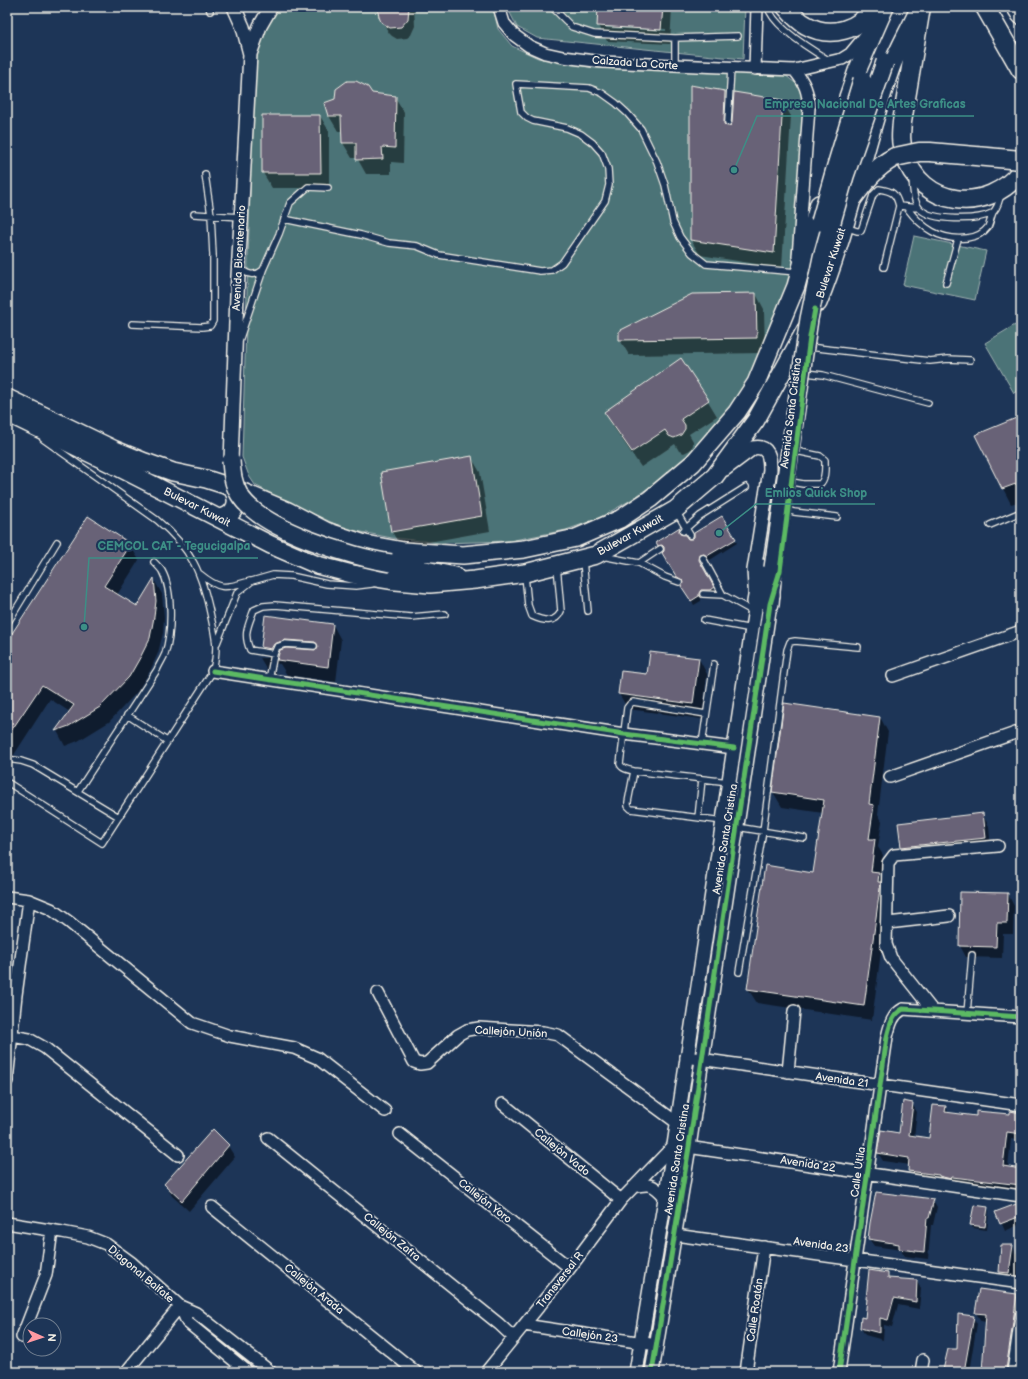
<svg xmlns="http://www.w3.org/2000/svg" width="1028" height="1379" viewBox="0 0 1028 1379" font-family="'Balsamiq Sans',sans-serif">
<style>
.green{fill:#4c7377;stroke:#a0b2b0}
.shadow{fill:#0007;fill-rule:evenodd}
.building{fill:#686277;stroke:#f4f1e8}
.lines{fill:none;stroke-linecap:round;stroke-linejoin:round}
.service-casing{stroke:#f4f1e8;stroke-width:8}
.minor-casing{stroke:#f4f1e8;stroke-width:14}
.tertiary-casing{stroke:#f4f1e8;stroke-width:16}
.primary-casing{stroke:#f4f1e8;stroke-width:20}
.trunk-casing{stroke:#f4f1e8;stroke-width:21}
.service{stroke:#1d3557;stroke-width:5.5}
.minor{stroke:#1d3557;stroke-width:11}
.tertiary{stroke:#1d3557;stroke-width:13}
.primary{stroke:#1d3557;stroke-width:17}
.trunk{stroke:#1d3557;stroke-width:18}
.primary-bridge-casing{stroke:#f4f1e8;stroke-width:20;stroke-linecap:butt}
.trunk-bridge-casing{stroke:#f4f1e8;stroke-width:21;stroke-linecap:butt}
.primary-bridge{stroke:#1d3557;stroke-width:17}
.trunk-bridge{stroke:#1d3557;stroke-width:18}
.cycleway-casing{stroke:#1d3557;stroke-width:8}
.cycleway{stroke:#5cba63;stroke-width:5}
.labels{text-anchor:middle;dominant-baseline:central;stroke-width:4;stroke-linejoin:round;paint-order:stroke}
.street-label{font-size:11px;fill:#f4f1e8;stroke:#1d3557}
.leader{fill:none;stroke:#3d8f86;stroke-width:1.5}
.callout-dot{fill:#3d8f86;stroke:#1d3557;stroke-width:1.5}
.callout-label{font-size:12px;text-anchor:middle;font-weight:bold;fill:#3d8f86;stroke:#1d3557;stroke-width:4;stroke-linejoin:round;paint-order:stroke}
</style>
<rect width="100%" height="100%" fill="#1d3557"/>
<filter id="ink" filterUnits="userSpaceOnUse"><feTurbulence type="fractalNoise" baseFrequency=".025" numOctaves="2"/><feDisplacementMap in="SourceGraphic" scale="8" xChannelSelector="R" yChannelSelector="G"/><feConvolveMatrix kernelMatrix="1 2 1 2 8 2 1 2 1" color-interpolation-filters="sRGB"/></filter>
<g filter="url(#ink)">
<path class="green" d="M283,7H493L498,29L512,46L538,58L594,68L785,75L799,86L805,98L793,285L751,378L720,424L678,467L631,500L597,519L566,530L509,541L441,543L392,538L346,529L283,500L255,485L249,476L242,457L254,62L260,39L274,15Z
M507,7H745L743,59L537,38L517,27Z
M914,236L986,251L975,300L903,285Z
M1015,325L1021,335V388L1014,393L985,343Z"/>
<path class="shadow" d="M381,7H414L415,26L411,35L407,38L397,39L392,36L389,33L382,21Z
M599,7H672L670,44L607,41L598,26ZM606,26L666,29V31L606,28Z
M725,92L734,108L782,101L791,116L782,268L700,255L691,240Z
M371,94L395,97L404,112L403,163L391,162V174H366L357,158H352L343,143V131H338L329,116Z
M320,116L329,131V188H272L263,173Z
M756,294L764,309L765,353L629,355L620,340V331Z
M708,401L717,416L689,434L693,441V445L690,450L684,453L679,451L675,444L641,467L614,428L605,413Z
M1021,417V501L1011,504L976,436Z
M471,457L480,472L490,531L401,547L392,532Z
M722,517L737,543L710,560L705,557L700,562L716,592L712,594H703L701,598V601L694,605L682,586L684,583L679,580L663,553L665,549H661L657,542L680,528L682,532L681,535L688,540H692Z
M130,545L139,560L117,595L137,607L154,580L162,594L164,617L163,633L158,653L150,671L137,692L109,722L78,741L65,746L57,731L70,712L50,699L12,758L7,755V643Z
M266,616L333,625L341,640L336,682L287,675L280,664L271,663L277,674L269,673L260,658H268L262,647Z
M699,659L707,674L702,719L628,709L619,694L648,675Z
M880,717L888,732L878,814L882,821L878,847L883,855L880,876L887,889L888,898L872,1020L757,1003L748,989L814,874L823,813L782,807L773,792Z
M982,814L989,826L991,849L909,858L902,847L900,824Z
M961,893L1008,894L1014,906L1013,934H1003L1002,958L966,957L960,946Z
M912,1104L917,1112L914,1137L930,1139L946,1107L949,1114L977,1118L1021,1114V1141L1011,1139L1008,1168L1021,1170V1196L913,1179L909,1171L910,1165L883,1161L878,1153L900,1134Z
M228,1146L235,1157L189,1211L172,1196L165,1184Z
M933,1200L937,1207L933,1225H931L928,1259L904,1256L901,1250L874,1246L869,1239Z
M1021,1204V1224L1005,1231L997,1213Z
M987,1208L989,1211L987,1230L973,1228L971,1225Z
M1013,1246L1016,1254L1021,1255V1280L1004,1278L1000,1271Z
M887,1274L890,1279L917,1281L921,1289L919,1309L898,1305L892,1327L884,1325L883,1340L865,1335L861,1328L866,1319Z
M1017,1295L1021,1302V1307L1011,1372H983L986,1322L981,1321L976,1313Z
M973,1317L977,1324L969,1372H946L944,1369L958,1350Z"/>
<path class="building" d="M377,7H409L408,19L401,27L390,28L381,22L379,17Z
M598,7H663L661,30L597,26Z
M347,81H356L368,87L372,93L396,96L395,148L382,147L383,159L356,160V143H342L341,116H328L324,103L335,99L336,89Z
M690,85L725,91L724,122V124L727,126H730L732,123L734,92L783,100L774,253L690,240Z
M262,115H320L321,173H262Z
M756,293L757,338L619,340V331L692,294Z
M681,358L709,400L681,419L685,425V429L681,435L674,438L669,436L665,430L632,452L604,412Z
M1021,416V482L1002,489L975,435Z
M472,456L482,516L391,532L381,472Z
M88,516L131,544L104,586L137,606L154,578L156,601L154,617L150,638L141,656L129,677L100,707L69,726L55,731L74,705L42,685L7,737V641Z
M722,516L736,539L707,556L704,554L700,555L699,560L714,587L710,590H701L699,593V596L691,601L681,586L683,583L682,580L676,576L662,553L664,551V547L662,545L658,546L656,542L680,527L679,531L680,534L685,535L688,539H692L694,537V533Z
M265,615L333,624L328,667L277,660L280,650L286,648L316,650L318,646L315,642L285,640L274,644L271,649L261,647Z
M650,652L699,658L693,704L618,694L621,671L647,674Z
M784,703L880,717L869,804L874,805L869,839H875L871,872L879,873L878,882H881L880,888L864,1006L747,989L765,865L813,873L824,800L772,792Z
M983,813L986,838L901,847L898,823Z
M960,892L1008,893L1007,923H997L996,947L959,946Z
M903,1101L913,1103L909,1135L929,1138L933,1105L946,1106L945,1112L976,1116V1111L1010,1114V1111L1021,1113V1134L1007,1132L1003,1166L1021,1169V1185L952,1177L951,1179L939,1176V1175L908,1171L909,1158L877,1153L881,1130L899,1133Z
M213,1129L229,1145L182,1201L164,1184Z
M876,1192L934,1199L929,1218H927L924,1252L899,1249V1244L868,1239L870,1223Z
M1019,1203H1021V1216L1000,1224L995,1212Z
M974,1205L988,1207L985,1227L970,1225Z
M1001,1245H1013L1009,1273L999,1272Z
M869,1270L888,1273V1278L917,1280L916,1302L894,1298L888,1320L880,1318V1333L860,1328L861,1317L865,1318L867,1299H866Z
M979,1289L1017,1294L1006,1370L996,1368L995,1372H982L986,1314L975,1313Z
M958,1314L974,1316L964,1372H955L943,1370L948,1349H957Z"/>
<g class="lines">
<defs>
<path id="service" d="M209,7L210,11
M552,7L572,27L594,34L675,38L738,36
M768,7C773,27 813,51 830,61
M675,65V38
M728,122L731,68
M912,179C913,188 913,202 920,209C932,221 977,221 992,213C998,209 999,200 1001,194
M907,208C922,228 940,241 967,238C975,237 983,234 988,227C990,223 991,217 993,212
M194,214L241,217
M284,219L361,235L389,243L417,246L439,255L540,271L552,270L562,263L605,201L609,185L608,169L602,153L593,143L581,134L567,128L533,121L527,118L521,112L516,84L589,88L602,93L616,103L627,113L641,129L657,162L665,185L673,222L680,237L692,253L706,264L797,272
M845,227L857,231H861L873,195L879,189C892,191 896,193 899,206L919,208
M240,267C246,275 255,277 263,270
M884,267L899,206
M946,283L958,239
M132,324L202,327L210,326L213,321V255L211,215L205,174
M240,338L263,270L279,234L290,203L308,187L328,188
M809,347L930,361L948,359L970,360
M806,373L823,375L928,403
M792,482L803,484H820C826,479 825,468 825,460L820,456L796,451
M788,510L794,512L837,517
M676,511L690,535
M990,525L1021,512
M683,531L700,516L746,487
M602,556L639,563L665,577L679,582
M703,558L723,595
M583,561L588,611
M639,563L660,549
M200,574C221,591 225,588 250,581
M525,576L528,605L532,616C543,621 556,624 561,611L557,566
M703,594L723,595L754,612
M704,620L752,629
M7,624L57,542
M217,643L237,593L252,581L273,575L291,576L327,584L356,586L372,584
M274,654L250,650C243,634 248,626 254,610L263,606L275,605L411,617L445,614
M269,680L274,654L277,647L285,644L314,646
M127,715L167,741
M702,744L714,664
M7,759L21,761L33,765L119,817
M634,771C629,770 622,769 620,764L627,708L630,704L633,702L706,714
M7,782L102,843L213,671C218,648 216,640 211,617C202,573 192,549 157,520L43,439
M78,791L157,670C159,665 163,659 165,654C172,632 173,591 162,571C160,568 157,565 154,562
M698,818L702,779
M723,821L631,809L628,806V802L634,771L729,782
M737,827L804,838
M739,972L763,831L787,650L790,642L795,641L858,647
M967,1013L972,955"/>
<path id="minor" d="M499,7L504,23L514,35L529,46L545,53L563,57L603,62L794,70L842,59L850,54L870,30
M755,69L757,7
M794,70C805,83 808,91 809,108L798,257
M213,671L624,734L734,748
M893,676L1021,631
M890,777L1021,731
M7,897L29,900L51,909L69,922L192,1023L230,1036L294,1048L317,1058L385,1111
M888,923L949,916
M378,993L414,1062L420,1064L427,1063L458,1035L467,1030L479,1028L543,1032L558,1035L676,1122L693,1126
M933,1011L891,958L886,944L888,863L894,855L998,846
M12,1036L29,1039L45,1048L178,1155
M686,1057L1021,1105
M788,1072L794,1011
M7,1081L16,995L29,900
M503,1104L621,1200
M400,1134L570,1268
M268,1138L499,1324L514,1338
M633,1187C650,1183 653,1184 664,1196C668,1201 674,1204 680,1208
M212,1207L416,1372
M7,1223L62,1232L88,1237L106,1244L132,1263L180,1306L196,1313L271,1372
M675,1235L1021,1283
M180,1306L187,1322L248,1372
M524,1325L657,1345
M22,1337L46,1275L52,1230
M126,1372L180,1306
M486,1372L570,1268L621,1200L674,1145L1021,1196
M746,1372L764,1247
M839,1372L887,1037C890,1025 892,1015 903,1009L1021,1017
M921,1372L923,1360
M1013,1372L1021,1316"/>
<path id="tertiary" d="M234,7L243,27L250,54
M231,461L237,295L250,54L260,26L271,7
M636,1372L674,1145L756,602L754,570L770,470C770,458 769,445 753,448L725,469
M652,1372L689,1147L770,604L773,595"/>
<path id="primary" d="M848,97L857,71L885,7
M818,303C849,227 864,145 891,68C898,49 909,31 917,13
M7,398L113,449L145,462L173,472L206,479L231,487L288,511L326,531L365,544L404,551L463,555L524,549L576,538L620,519L650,499L693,463L737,412L756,383L796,286L819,204
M7,413L114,465L271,545L317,565L352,574L396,581L430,584L475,580L525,573L596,555L675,510L715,476L756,420L806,329
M219,518C236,516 241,500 231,487
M391,563L455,576
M756,602L762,568
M770,604L773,568"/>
<path id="trunk" d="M786,7C792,14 798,21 806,25C830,39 860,30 874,7
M921,7L902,122C901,133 900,143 904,153C920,208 988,215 1021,171
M985,7L1021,70
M1016,7L1021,15
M850,202C863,184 875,167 895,157"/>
</defs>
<use href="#service" class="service-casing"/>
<use href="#minor" class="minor-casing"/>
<use href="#tertiary" class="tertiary-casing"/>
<use href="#primary" class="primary-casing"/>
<use href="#trunk" class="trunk-casing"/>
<use href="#service" class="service"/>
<use href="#minor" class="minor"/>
<use href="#tertiary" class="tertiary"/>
<use href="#primary" class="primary"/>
<use href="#trunk" class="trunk"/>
<defs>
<path id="primary-bridge" d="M820,222L835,169L862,80
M231,461C232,473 233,484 239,494C259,529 352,557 391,563
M773,568L809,319L822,257L845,176L885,62"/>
<path id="trunk-bridge" d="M895,157L919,152H930L1021,160"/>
</defs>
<use href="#primary-bridge" class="primary-bridge-casing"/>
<use href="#trunk-bridge" class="trunk-bridge-casing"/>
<use href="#primary-bridge" class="primary-bridge"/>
<use href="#trunk-bridge" class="trunk-bridge"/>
<defs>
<path id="cycleway" d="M213,671L624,734L734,748
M652,1372L689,1147L770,604L780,571L810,337L815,309
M839,1372L887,1037C890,1025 892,1015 903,1009L1021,1017"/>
</defs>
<use href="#cycleway" class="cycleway-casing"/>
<use href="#cycleway" class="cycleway"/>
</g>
</g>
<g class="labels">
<g class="street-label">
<text transform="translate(635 63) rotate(4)">Calzada La Corte</text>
<text transform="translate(239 258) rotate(-87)">Avenida Bicentenario</text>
<text transform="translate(831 263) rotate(-72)">Bulevar Kuwait</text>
<text transform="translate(791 413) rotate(-83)">Avenida Santa Cristina</text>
<text transform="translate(197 507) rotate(27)">Bulevar Kuwait</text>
<text transform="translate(630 535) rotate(-29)">Bulevar Kuwait</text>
<text transform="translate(725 839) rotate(-81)">Avenida Santa Cristina</text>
<text transform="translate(511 1032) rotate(3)">Callejón Unión</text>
<text transform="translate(842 1080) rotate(8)">Avenida 21</text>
<text transform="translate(562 1152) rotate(39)">Callejón Vado</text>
<text transform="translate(677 1159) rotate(-81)">Avenida Santa Cristina</text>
<text transform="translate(808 1164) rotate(9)">Avenida 22</text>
<text transform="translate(858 1172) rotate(-82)">Calle Utila</text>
<text transform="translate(485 1201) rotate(38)">Callejón Yoro</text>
<text transform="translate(392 1237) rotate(39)">Callejón Zafra</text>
<text transform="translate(821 1245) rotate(8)">Avenida 23</text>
<text transform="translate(141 1274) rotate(40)">Diagonal Balfate</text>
<text transform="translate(560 1280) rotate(-52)">Transversal R</text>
<text transform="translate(314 1289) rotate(39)">Callejón Arada</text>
<text transform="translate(755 1310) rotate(-82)">Calle Roatán</text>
<text transform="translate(590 1335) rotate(8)">Callejón 23</text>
</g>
</g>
<path class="leader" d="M734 170L757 116H974M719 533L756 504H875M84 627L89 558H258"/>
<g class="callout-dot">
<circle cx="734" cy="170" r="4"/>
<circle cx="719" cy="533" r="4"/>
<circle cx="84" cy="627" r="4"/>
</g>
<g class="callout-label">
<text x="865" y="108">Empresa Nacional De Artes Graficas</text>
<text x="816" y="497">Emlios Quick Shop</text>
<text x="174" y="550">CEMCOL CAT - Tegucigalpa</text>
</g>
<rect width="1028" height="1379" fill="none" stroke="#1d3557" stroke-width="24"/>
<rect x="12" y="12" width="1004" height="1355" fill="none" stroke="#f4f1e8" stroke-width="1.5" filter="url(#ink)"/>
<g transform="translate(42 1337) rotate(93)"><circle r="19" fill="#1d3557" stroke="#738091"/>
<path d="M0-3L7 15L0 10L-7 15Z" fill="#ff9aa2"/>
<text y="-6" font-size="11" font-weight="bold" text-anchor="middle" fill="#f4f1e8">N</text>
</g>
</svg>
